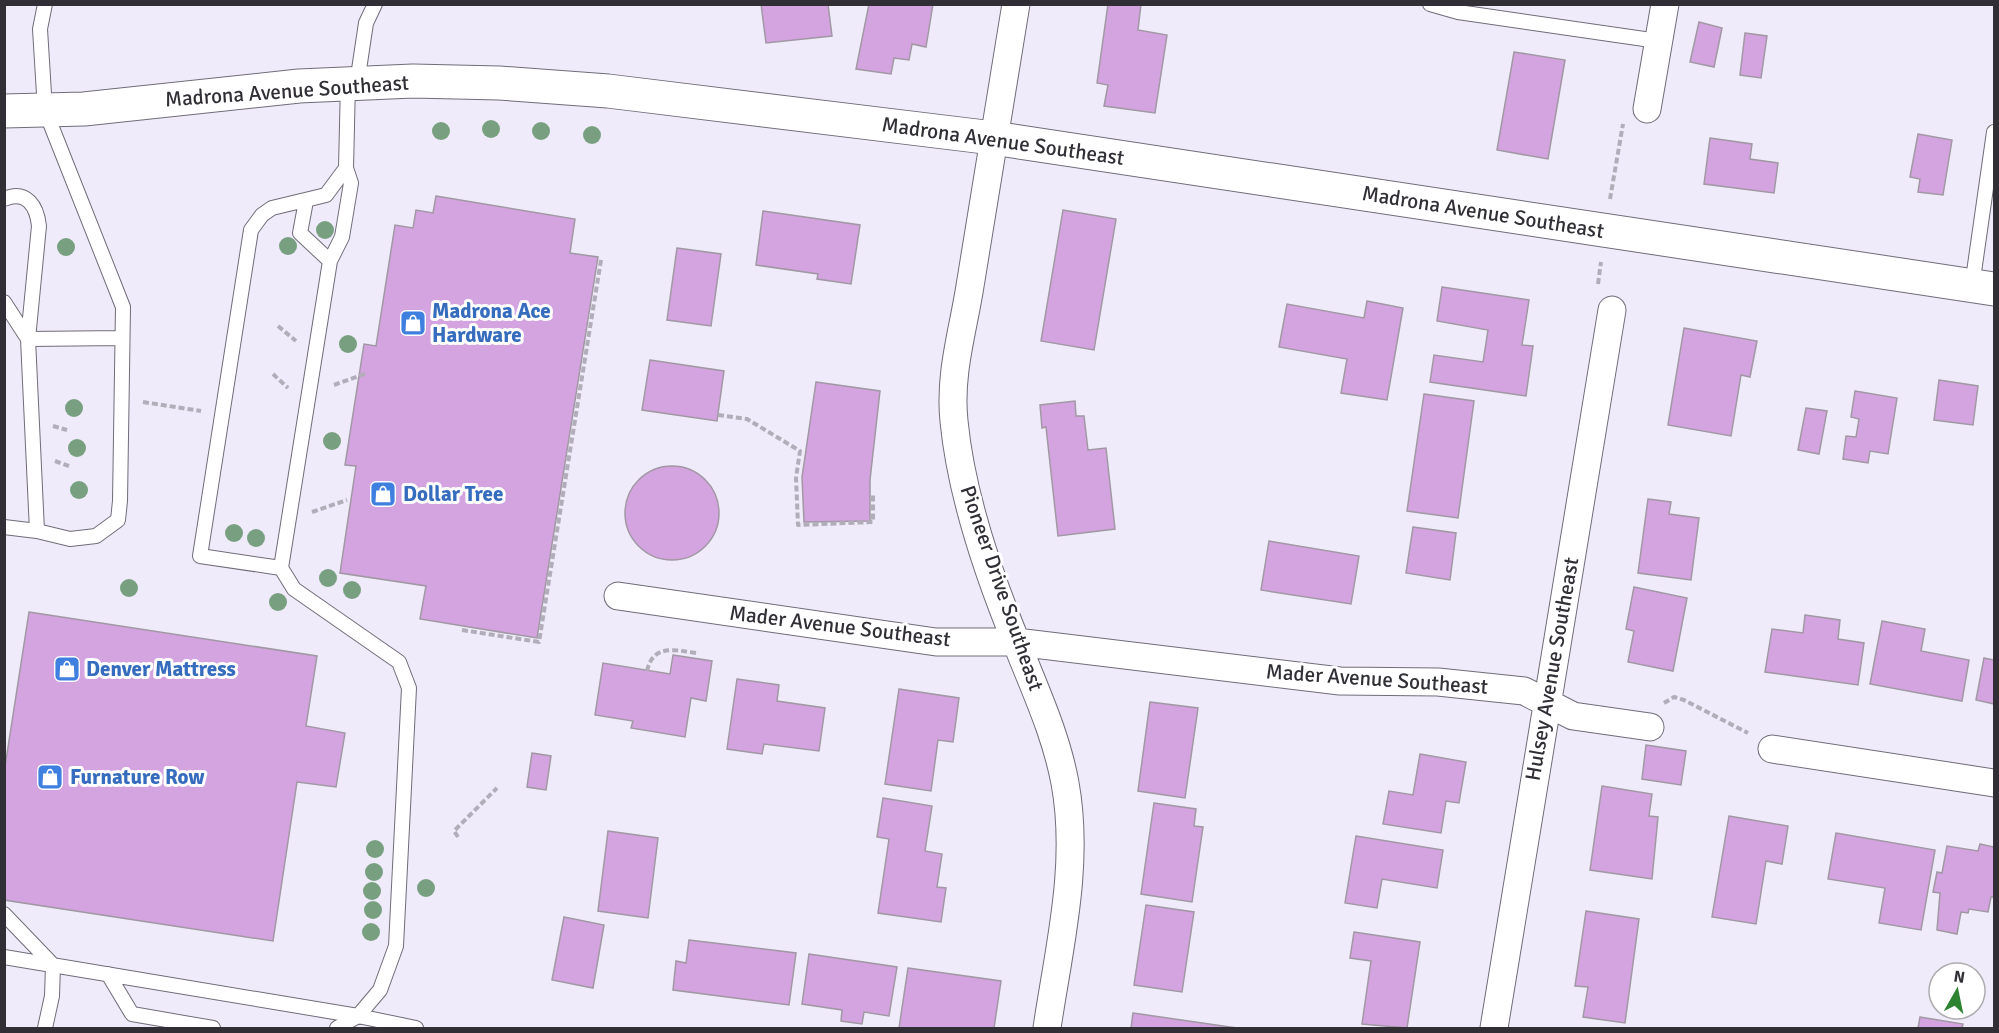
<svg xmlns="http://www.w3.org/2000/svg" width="1999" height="1033" viewBox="0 0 1999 1033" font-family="Signika,sans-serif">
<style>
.building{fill:#d3a4df;stroke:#a198a4;stroke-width:1.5}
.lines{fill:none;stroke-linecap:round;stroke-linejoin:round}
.service-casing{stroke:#706c79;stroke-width:16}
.minor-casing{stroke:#706c79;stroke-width:29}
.secondary-casing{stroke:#706c79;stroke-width:35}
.path{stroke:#b1adb9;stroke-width:4;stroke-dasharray:6 3;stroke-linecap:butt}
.service{stroke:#fff;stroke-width:14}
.minor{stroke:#fff;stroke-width:27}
.secondary{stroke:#fff;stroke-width:33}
.tree{fill:#78a080}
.labels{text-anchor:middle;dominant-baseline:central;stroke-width:6;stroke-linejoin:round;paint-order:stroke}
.street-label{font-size:21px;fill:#312f35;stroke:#fff}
.shop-label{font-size:21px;font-weight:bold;fill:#366cbe;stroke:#fff;text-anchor:start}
</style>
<rect width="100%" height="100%" fill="#f0ebfa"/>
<path class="building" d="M761,4H828L832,36L766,43Z
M869,4H933L926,47L912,44L909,60L894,58L891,74L856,69Z
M1108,4H1141L1138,30L1167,35L1155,113L1104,106L1108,85L1097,83Z
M1699,22L1722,28L1714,67L1690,62Z
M1745,33L1767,36L1761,78L1740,75Z
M1514,52L1565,60L1548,159L1497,150Z
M1918,134L1952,140L1943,195L1918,192L1920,179L1910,177Z
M1710,138L1752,144L1750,159L1778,163L1774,193L1704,184Z
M436,196L575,219L570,253L598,257L537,638L420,619L426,586L340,573L356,466L345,465L364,344L376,346L395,225L413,228L416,210L433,213Z
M1063,210L1116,219L1094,350L1041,341Z
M763,211L860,225L851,284L817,279L818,274L756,265Z
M677,248L721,254L711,326L667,320Z
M1442,287L1529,300L1522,345L1533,346L1526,396L1430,382L1434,355L1483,362L1488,330L1437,321Z
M1367,301L1403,308L1387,400L1341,393L1347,359L1279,347L1287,304L1364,318Z
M1684,328L1757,341L1750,377L1741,375L1731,436L1668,425Z
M650,360L724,371L717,421L642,410Z
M1939,380L1978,386L1973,425L1934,420Z
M816,382L880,391L870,480V521L804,522L802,477Z
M1855,391L1897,398L1888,454L1870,451L1868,463L1843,459L1846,436L1856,437L1859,419L1851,417Z
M1424,394L1474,401L1458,518L1407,511Z
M1075,401L1076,416H1084L1088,450L1106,448L1115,529L1058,536L1046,427L1042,428L1040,405Z
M1806,408L1827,411L1819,454L1798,450Z
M625 513a47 47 0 1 1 94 0a47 47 0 1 1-94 0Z
M1648,499L1671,502L1669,514L1699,518L1691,580L1638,573Z
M1413,527L1456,533L1450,580L1406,573Z
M1269,541L1359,556L1351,604L1261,590Z
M1634,587L1687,598L1673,671L1628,662L1634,631L1626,629Z
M29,612L317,656L306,726L345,733L336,787L297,782L273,941L4,900V773Z
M1805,615L1840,620L1838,639L1864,643L1858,685L1765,672L1772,629L1803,633Z
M1882,621L1925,629L1921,651L1969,660L1962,701L1870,684Z
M673,655L712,661L706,701L691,698L685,737L631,728L633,721L595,715L603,663L670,674Z
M1984,658L1994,660V704L1976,700Z
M737,679L779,685L777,701L825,708L819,751L764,744L762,754L727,749Z
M899,689L959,698L953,742L938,740L931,791L885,784Z
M1150,702L1198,708L1185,798L1138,791Z
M1646,745L1686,751L1681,785L1642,779Z
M532,753L551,756L546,790L527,787Z
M1420,754L1466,762L1459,803L1446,801L1441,833L1383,824L1389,791L1413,795Z
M1602,786L1652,794L1649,816L1658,817L1652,879L1590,870Z
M883,798L932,806L925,851L942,854L937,887L946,888L941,922L878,913L889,839L877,837Z
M1154,803L1196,809L1194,826L1203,827L1192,902L1141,894Z
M1729,816L1788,826L1782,864L1766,861L1756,924L1712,917Z
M608,831L658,838L648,918L598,911Z
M1836,833L1935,850L1921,930L1879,923L1885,888L1828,879Z
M1356,836L1443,850L1437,888L1382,879L1377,908L1345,903Z
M1980,844L1994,847V897H1991L1988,912L1969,909L1968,913L1961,912L1957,934L1937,930L1940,893L1933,892L1937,872L1942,873L1947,846L1978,851Z
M1146,905L1194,912L1182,992L1134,985Z
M1586,911L1639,919L1625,1023L1583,1017L1588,987L1575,986Z
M564,917L604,925L593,988L552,980Z
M1354,932L1420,942L1407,1028L1362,1024L1371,961L1350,958Z
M689,940L796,953L789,1005L673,990L676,961L686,963Z
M809,954L897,967L889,1016L864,1012L862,1024L841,1021L842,1010L802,1004Z
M908,968L1001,981L994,1028H899Z
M1133,1013L1237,1028H1131Z
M1920,1017L1963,1024L1962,1028H1918Z"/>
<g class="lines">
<defs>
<path id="service" d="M1430,4L1458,12L1658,41
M357,83L366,23L375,4
M4,199C27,189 37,207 39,226L28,339L37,531
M306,201L300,233L330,261
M1972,286L1994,132
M4,302L28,339
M28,339L122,338
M4,527L37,531L70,539L96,536L118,520L120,501L123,307L45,110L40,29L45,4
M281,568L200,556L251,230L262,215L272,208L326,195L346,168
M4,914L53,965L52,996L45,1028
M4,957L358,1016L380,990L396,946L409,688L399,662L294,589L281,568L330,261L342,237L351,183L346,168L348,83
M108,974L132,1014L213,1028
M337,1028L358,1016L416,1028"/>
<path id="minor" d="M1016,4C1000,98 985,192 970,286C963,331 949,374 954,421C961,494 989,576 1017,644C1035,690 1056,734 1065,783C1080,865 1059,947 1047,1028
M1647,109L1665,4
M618,596L936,642H1016L1340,681L1438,682L1524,691L1573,716L1650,727
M1772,749L1994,783
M1494,1028L1612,310"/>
<path id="secondary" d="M4,111L84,109L299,86L413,81L499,83L608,91L993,138L1994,289"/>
</defs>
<use href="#service" class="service-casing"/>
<use href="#minor" class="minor-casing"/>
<use href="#secondary" class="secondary-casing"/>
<path class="path" d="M1610,199L1623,124
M1598,284L1601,262
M278,326L296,341
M273,374L288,388
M334,385L367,373
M143,402L201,411
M718,415L747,419L800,451L796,478L798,525L873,522V493
M53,426L67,430
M55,461L69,466
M312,512L347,500
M462,630L539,642L601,260
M647,671C653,644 674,650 696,653
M1664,703L1674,697L1684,700L1748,733
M458,837L454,831L497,788"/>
<use href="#service" class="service"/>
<use href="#minor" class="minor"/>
<use href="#secondary" class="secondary"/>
</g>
<g class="tree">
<circle cx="491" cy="129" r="9"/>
<circle cx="441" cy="131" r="9"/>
<circle cx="541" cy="131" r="9"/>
<circle cx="592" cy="135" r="9"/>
<circle cx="325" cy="230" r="9"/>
<circle cx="288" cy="246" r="9"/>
<circle cx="66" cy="247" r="9"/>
<circle cx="348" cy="344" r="9"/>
<circle cx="74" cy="408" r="9"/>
<circle cx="332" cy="441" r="9"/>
<circle cx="77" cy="448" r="9"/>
<circle cx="79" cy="490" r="9"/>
<circle cx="234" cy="533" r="9"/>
<circle cx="256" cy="538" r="9"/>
<circle cx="328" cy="578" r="9"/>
<circle cx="129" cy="588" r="9"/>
<circle cx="352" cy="590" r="9"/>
<circle cx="278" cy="602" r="9"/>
<circle cx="375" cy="849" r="9"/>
<circle cx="374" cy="872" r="9"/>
<circle cx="426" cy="888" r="9"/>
<circle cx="372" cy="891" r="9"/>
<circle cx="373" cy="910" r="9"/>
<circle cx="371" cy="932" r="9"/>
</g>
<defs>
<symbol id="shop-square" viewBox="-11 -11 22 22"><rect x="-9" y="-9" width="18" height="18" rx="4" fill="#3f7fe0" stroke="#fff"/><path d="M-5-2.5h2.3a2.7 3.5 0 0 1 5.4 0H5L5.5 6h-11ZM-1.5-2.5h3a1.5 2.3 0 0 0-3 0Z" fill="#fff"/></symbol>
</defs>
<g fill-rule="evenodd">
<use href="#shop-square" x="398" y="308" width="30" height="30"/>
<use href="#shop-square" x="368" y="479" width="30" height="30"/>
<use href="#shop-square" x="52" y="654" width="30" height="30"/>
<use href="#shop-square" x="35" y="762" width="30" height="30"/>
</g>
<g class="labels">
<g class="street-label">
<text transform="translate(287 91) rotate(-4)">Madrona Avenue Southeast</text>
<text transform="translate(1003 141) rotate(8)">Madrona Avenue Southeast</text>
<text transform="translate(1483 212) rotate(9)">Madrona Avenue Southeast</text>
<text transform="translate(1002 588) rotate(71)">Pioneer Drive Southeast</text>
<text transform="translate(840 626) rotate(7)">Mader Avenue Southeast</text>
<text transform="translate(1552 669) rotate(-80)">Hulsey Avenue Southeast</text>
<text transform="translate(1377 679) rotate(4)">Mader Avenue Southeast</text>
</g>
<g class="shop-label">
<text x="432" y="311">Madrona Ace<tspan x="432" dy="24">Hardware</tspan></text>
<text x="403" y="494">Dollar Tree</text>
<text x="86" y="669">Denver Mattress</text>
<text x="70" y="777">Furnature Row</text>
</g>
</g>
<rect width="1999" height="1033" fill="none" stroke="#312f35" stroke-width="12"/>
<g transform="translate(1957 991) rotate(9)"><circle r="28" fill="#ffffff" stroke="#adacae" stroke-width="1.5"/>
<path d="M0-4.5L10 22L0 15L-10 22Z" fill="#2e8330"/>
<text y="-9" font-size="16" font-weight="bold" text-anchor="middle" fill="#312f35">N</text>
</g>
</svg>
